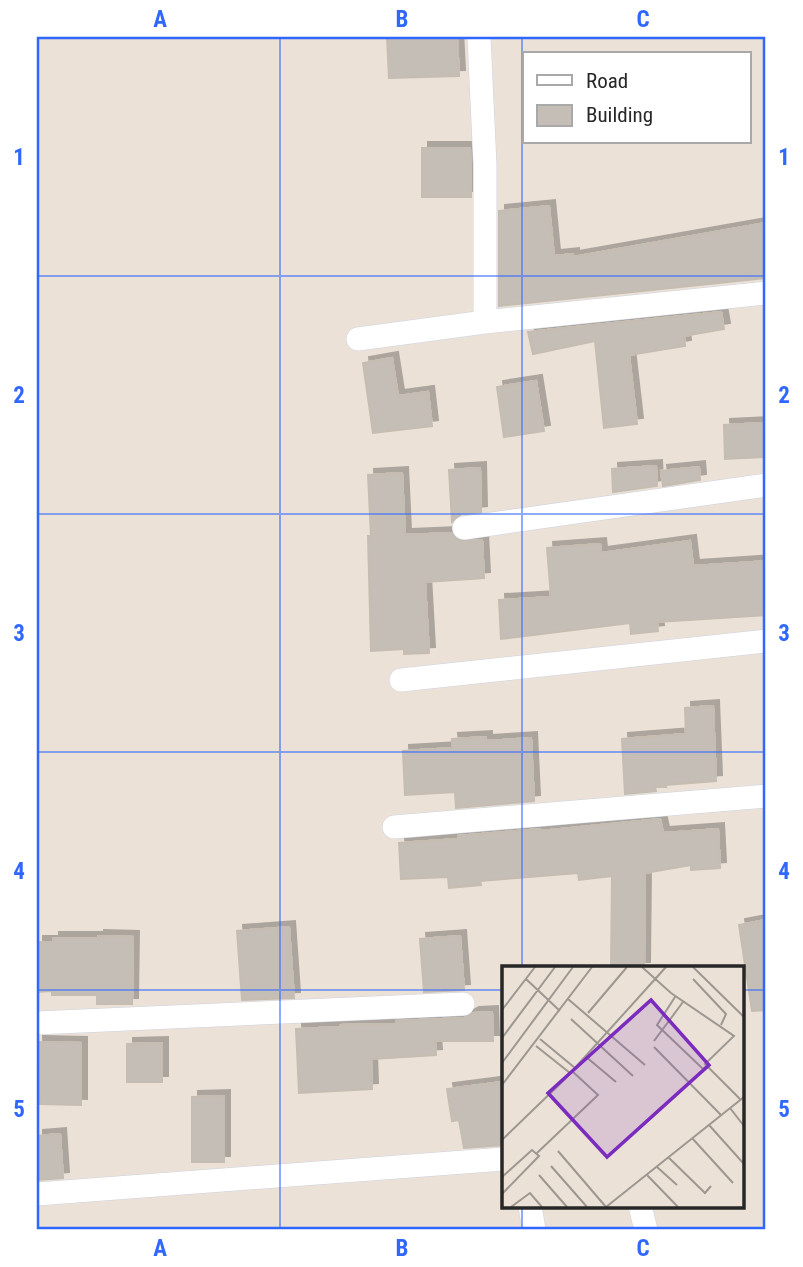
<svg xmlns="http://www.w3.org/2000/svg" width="803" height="1267" viewBox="0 0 803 1267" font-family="'Roboto Condensed',sans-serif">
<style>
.building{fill:#c5beb7;stroke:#c5bdb1;stroke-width:2;filter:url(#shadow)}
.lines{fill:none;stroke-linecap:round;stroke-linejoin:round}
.street-casing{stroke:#cdd2e1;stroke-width:24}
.street{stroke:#fff;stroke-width:23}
.grid{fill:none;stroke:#3068ff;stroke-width:2;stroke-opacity:0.55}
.inset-road{fill:none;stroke:#9d9791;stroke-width:2}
.view{fill:#7b2cbf;fill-opacity:0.15;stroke:#7b2cbf;stroke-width:3.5}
.inset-edge{fill:none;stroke:#272727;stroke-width:3.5}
.neatline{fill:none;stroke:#3068ff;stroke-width:2.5}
.grid-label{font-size:23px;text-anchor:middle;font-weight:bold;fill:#3068ff}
</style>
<defs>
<filter id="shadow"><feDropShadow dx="6" dy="-6" stdDeviation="0" flood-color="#0004"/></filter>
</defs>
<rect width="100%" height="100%" fill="#ebe1d7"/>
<path class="building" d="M387,37H457L459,76L389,78Z
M422,148H470L471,197H422Z
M549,206L554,256L573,254V257L766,223V278L499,306V211Z
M721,312L724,329L684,336L685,346L629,355L637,424L604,428L595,341L533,354L528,332Z
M392,358L398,396L428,392L432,426L373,433L363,363Z
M536,381L544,431L504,437L497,387Z
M766,423V457L725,459L724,425Z
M656,466L657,486L613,492L612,469Z
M699,467L700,480L663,486L661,471Z
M480,468L481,512L461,514L452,522L449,470Z
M402,473L405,535L451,533L459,541L482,540L484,578L425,582L429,653L404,654V649L371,651L368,536H371L368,475Z
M690,541L693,566L766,561V615L657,622L658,631L631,634L630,623L501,639L499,600L551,597L547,548L600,544L601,553Z
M713,706L716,781L665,785L666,787H655L656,791L625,794L622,739L686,734L685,708Z
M486,737V741L531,738L534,801L456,808L455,792L405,795L403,751L453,748L452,739Z
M660,819L663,833L718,829L720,868L691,870V865L645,873L644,968H611L612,876L579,880L578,873L480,881L481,885L449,888L448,877L401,879L399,843L458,839V836L540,829V831Z
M766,920V1010L752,1011L739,925Z
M289,927L294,998L242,1000L237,931Z
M98,936L133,937L132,1004H97V995H52V991L37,992V942H53V938H98Z
M460,936L464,990L424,992L420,939Z
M492,1012L493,1041H435L436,1055L371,1059L372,1089L299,1093L296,1029L340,1027V1025L396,1024V1021L464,1018L473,1013Z
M37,1042L81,1043V1105L40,1104Z
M162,1043V1082H127V1044Z
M501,1082L504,1104V1145L464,1148L459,1120L452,1121L447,1089Z
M224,1096V1162H192V1097Z
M60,1134L63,1178L37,1180V1136Z"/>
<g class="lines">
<defs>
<path id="street" d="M479,37L485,165V322L766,293
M358,339L485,322
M464,528L766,485
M401,680L766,641
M394,827L766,796
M37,1023L463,1004
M37,1194L504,1159
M530,1206L534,1230
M640,1206L646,1230"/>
</defs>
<use href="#street" class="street-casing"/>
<use href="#street" class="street"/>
</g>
<path class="grid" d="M280,37V1230M522,37V968M37,276H766M37,514H766M37,752H766M37,990H504M742,990H766M522,1206V1230"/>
<g transform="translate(502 966)">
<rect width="242" height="242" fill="#ebe1d7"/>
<path class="inset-road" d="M140,1L169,27L232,70L203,98L238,133M191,1L242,51M24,13L58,45M191,13L224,48L219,59M173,31L155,59L201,103L205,100M66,33L143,99M0,44L33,1M86,47L125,1M69,53L131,110M0,72L53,1M38,73L73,102M152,75L181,36M34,80L68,107M152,81L219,149M83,90L114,116M0,97L71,1M0,119L90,1M228,142L242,160M207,159L242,198M190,172L231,217M0,174L62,114L164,1M56,185L104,241M35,187L96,129L70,105M166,191L203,227L209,220M49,200L85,241M155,201L175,219M37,209L65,241M145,209L176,241M0,211L30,184L37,190L0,228M9,241L28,227L40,241M104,241L242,131"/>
<path class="view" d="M149,34L207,99L105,191L46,127Z"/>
<rect width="242" height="242" class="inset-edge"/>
</g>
<rect width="803" height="1267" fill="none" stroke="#ffffff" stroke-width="77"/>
<rect x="523" y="52" width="228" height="91" fill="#ffffff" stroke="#a9a9a9" stroke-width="2"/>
<rect x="537" y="75" width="35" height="10" fill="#ffffff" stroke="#a9a9a9" stroke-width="2"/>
<text x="586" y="88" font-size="21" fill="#272727">Road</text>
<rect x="537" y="105" width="35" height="21" fill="#c5beb7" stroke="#a9a9a9" stroke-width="2"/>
<text x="586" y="122" font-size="21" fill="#272727">Building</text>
<rect x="38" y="38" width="726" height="1190" class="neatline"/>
<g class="grid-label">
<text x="160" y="27">A</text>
<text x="402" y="27">B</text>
<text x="643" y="27">C</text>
<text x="19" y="165">1</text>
<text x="784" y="165">1</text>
<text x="19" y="403">2</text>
<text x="784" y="403">2</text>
<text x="19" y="641">3</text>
<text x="784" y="641">3</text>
<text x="19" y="879">4</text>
<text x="784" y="879">4</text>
<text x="19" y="1117">5</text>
<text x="784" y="1117">5</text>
<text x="160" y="1256">A</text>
<text x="402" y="1256">B</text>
<text x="643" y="1256">C</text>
</g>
</svg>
